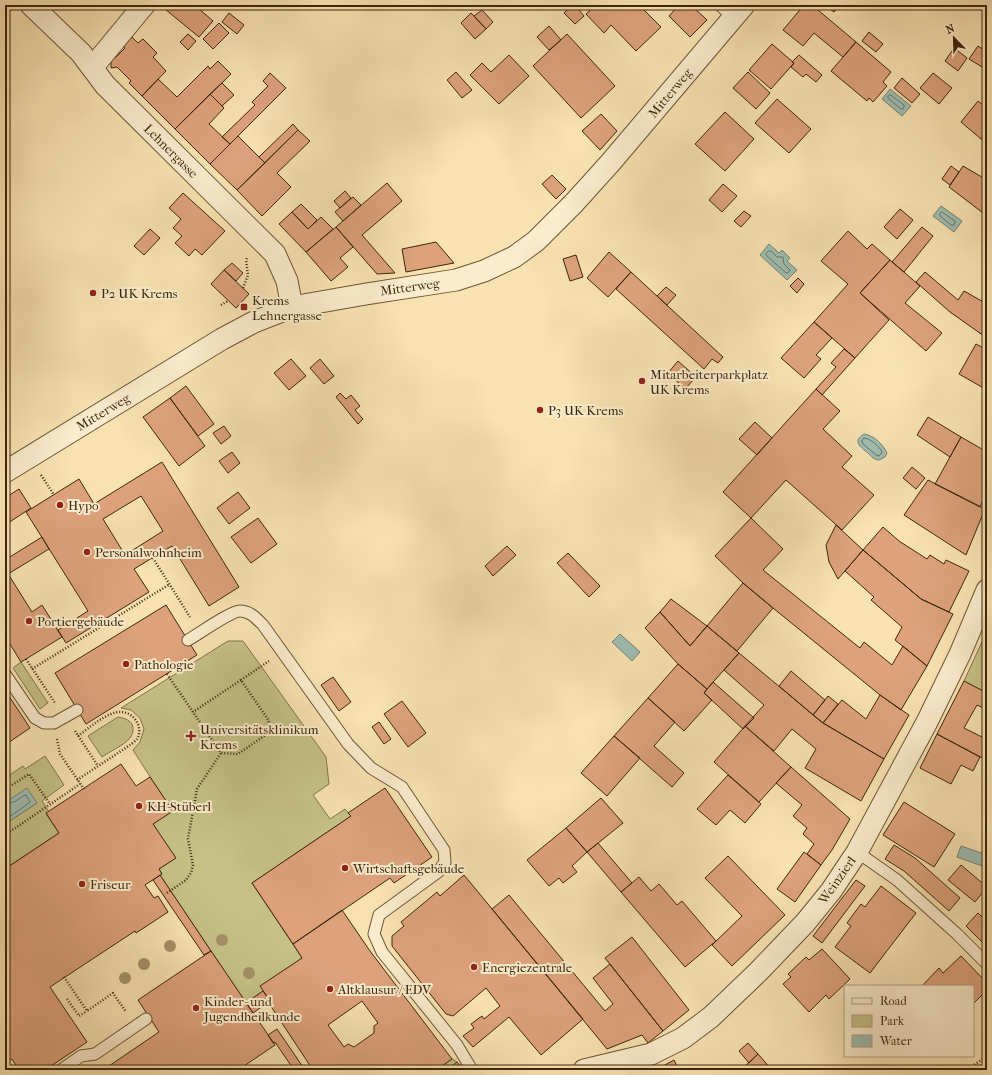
<svg xmlns="http://www.w3.org/2000/svg" width="992" height="1075" viewBox="0 0 992 1075" font-family="'IM FELL French Canon',serif">
<style>
.green{fill:#c5c187;stroke:#817448}
.water{fill:#9ebdb2;stroke:#77816f}
.lines{fill:none;stroke-linecap:round;stroke-linejoin:round}
.shore{stroke:#6e725e;stroke-width:1}
.building{fill:#dda27c;stroke:#3d260a;fill-rule:evenodd}
.service-casing{stroke:#6c5534;stroke-width:13}
.minor-casing{stroke:#6c5534;stroke-width:23}
.path{stroke:#3d260a;stroke-width:2.5;stroke-dasharray:1 2;stroke-linecap:butt}
.service{stroke:#faeccd;stroke-width:11}
.minor{stroke:#faeccd;stroke-width:21}
.tree{fill:#a49067}
.poi-dot{fill:#8f2418;stroke:#faeccd;stroke-width:1.5}
.labels{text-anchor:middle;dominant-baseline:central;stroke-width:4;stroke-linejoin:round;paint-order:stroke}
.street-label{font-size:13px;fill:#3d260a;stroke:#faeccd}
.poi-label{font-size:13px;fill:#3d260a;stroke:#faeccd;text-anchor:start}
</style>
<rect width="100%" height="100%" fill="#f8e2b2"/>
<filter id="stains"><feTurbulence type="fractalNoise" baseFrequency=".005" numOctaves="4"/><feColorMatrix values="0 0 0 0 .2 0 0 0 0 .09 0 0 0 0 .02 0 0 0 .5 -.17"/></filter>
<radialGradient id="worn" r=".72"><stop offset=".6" stop-color="#630" stop-opacity="0"/><stop offset="1" stop-color="#630" stop-opacity=".3"/></radialGradient>
<path class="green" d="M987,631V693L964,681Z
M228,641H243L326,757L329,784L313,795L330,819L345,809L351,816L252,883L302,958L263,991L246,1003L160,875L162,874L159,869L175,858L153,824L172,811L133,750L140,742L144,729L140,718L131,710L121,708Z
M21,662L48,703L40,709L13,668Z
M118,717C124,718 128,719 132,724C134,729 133,735 129,739C124,745 109,752 102,757L88,736Z
M45,756L64,785L42,801L49,812L46,814L59,833L9,866L5,860V824L37,803L9,800L5,795V778L23,766L25,769Z
M452,1059L457,1062L463,1070H436Z"/>
<path class="water" d="M890,89L911,106L902,116L882,99Z
M941,206L962,221L954,232L933,216Z
M769,244L779,253L782,250L790,258L787,261L797,270L787,280L760,255Z
M864,434C873,435 883,444 887,453L885,457C883,458 880,460 879,460C874,460 871,456 868,453C860,447 852,441 864,434Z
M620,634L640,652L632,661L612,642Z
M27,788L37,803L5,824V795L9,800Z
M961,846L987,855V863L985,867L957,857Z"/>
<g class="lines">
<path class="shore" d="M890,95L892,96L904,105V107L903,109H901L889,99L888,97Z
M942,212L955,221V223L954,225H951L940,216V214Z
M769,251H771L777,257H783L784,264L790,270L788,273H786L767,256L766,254Z
M864,438C870,438 880,447 882,452L881,454L879,456L876,455L863,444L862,441Z
M5,802C12,806 19,798 25,795H26L30,802L29,803L5,820"/>
</g>
<path class="building" d="M160,5H201L198,8L213,21L199,37Z
M573,5H575L584,16L575,24L564,13Z
M596,5H639L661,27L636,51L611,25L604,33L586,14Z
M679,5H691L707,20L690,37L669,16Z
M804,5H812L856,42L843,57L814,33L803,46L783,30Z
M825,5H840L834,12Z
M482,10L493,22L486,29L474,16Z
M229,13L244,25L237,34L222,22Z
M471,13L486,29L475,39L461,23Z
M219,23L229,33L213,49L203,39Z
M549,26L561,40L549,50L537,37Z
M869,32L883,44L876,52L862,41Z
M188,34L196,41L188,50L180,42Z
M567,34L615,86L581,118L533,66Z
M132,37L138,43L143,39L157,53L153,57L166,71L142,96L129,83L131,81L117,67L111,68V57H116L125,48L123,45Z
M856,42L891,72L883,82L887,86L873,102L869,98L867,101L831,71Z
M772,44L794,63L771,89L749,70Z
M978,46L987,52V70L969,59Z
M954,48L967,58L958,71L945,61Z
M509,55L529,76L499,104L470,75L482,63L491,72Z
M799,55L822,75L816,82L806,74L803,77L791,67L794,63L792,62Z
M218,61L231,74L175,129L142,96L158,79L177,97L208,66L210,69Z
M456,72L472,90L462,98L447,80Z
M748,72L770,93L756,109L733,88Z
M270,73L286,88L230,144L222,137L255,105L252,102L268,86L263,81Z
M933,73L952,88L939,104L920,88Z
M902,78L920,94L912,103L894,88Z
M222,83L234,95L222,106L210,94Z
M210,94L224,108L209,124L230,144L210,164L175,129Z
M777,99L811,129L789,153L755,123Z
M978,101L987,108V144L961,122Z
M725,112L754,139L725,171L695,144Z
M601,114L617,131L600,150L582,131Z
M293,124L298,130L265,163L259,157Z
M298,130L310,141L277,173L291,187L262,216L237,190Z
M238,136L265,163L237,190L210,164Z
M951,166L959,172L950,185L942,179Z
M963,166L987,180V216L949,187Z
M552,175L566,189L556,199L542,184Z
M387,183L402,201L362,235L395,273L377,274L336,227Z
M723,184L737,196L722,212L709,200Z
M345,191L351,198L340,208L334,201Z
M183,193L225,231L202,255L195,249L189,256L175,243L182,236L173,228L181,219L169,208Z
M353,197L361,205L343,221L335,212Z
M301,204L317,220L308,229L292,212Z
M900,209L913,220L897,239L884,227Z
M744,211L751,216L741,227L734,221Z
M292,212L308,229L321,217L333,229L306,252L279,224Z
M336,227L353,247L340,258L348,267L331,281L306,252Z
M922,227L933,236L904,272L892,262Z
M150,229L160,238L144,255L134,246Z
M848,231L867,249L872,244L890,260L860,293L889,320L855,358L814,322L848,284L821,261Z
M436,242L454,263L406,272L402,249Z
M609,252L631,272L608,297L587,278Z
M576,255L583,277L570,281L563,259Z
M890,260L920,286L905,303L942,333L926,351L860,293Z
M232,263L243,273L236,281L224,270Z
M224,270L249,294L236,308L211,284Z
M631,272L723,357L718,363L712,359L704,369L616,289Z
M925,272L958,300L964,291L987,304V330L984,336L950,312L916,282Z
M798,278L804,284L797,293L790,286Z
M666,287L676,295L667,305L657,296Z
M814,322L832,338L816,355L821,359L804,378L781,358Z
M976,344L987,350V390L959,374Z
M844,349L855,358L822,395L816,389L836,367L831,363Z
M291,359L306,376L289,390L274,373Z
M320,359L334,376L324,384L310,368Z
M678,361L696,377L685,389L668,373Z
M186,386L214,424L198,436L170,398Z
M816,389L840,411L823,429L852,456L842,467L874,495L842,530L786,480L751,518L723,492Z
M340,393L346,399L351,395L360,406L355,410L363,419L358,424L336,397Z
M170,398L205,446L179,466L143,417Z
M928,417L961,437L950,457L917,435Z
M755,422L772,438L757,455L739,439Z
M224,426L231,436L221,444L213,433Z
M961,437L987,452V491L980,507L935,484Z
M232,452L240,463L228,473L219,461Z
M162,462L239,587L209,606L172,546L134,569L149,592L66,643L58,630L88,611L26,512L79,479L94,504ZM141,496L163,531L125,555L103,519Z
M912,467L925,478L916,489L903,478Z
M928,480L985,509L966,555L904,515Z
M19,489L31,508L5,525V498Z
M238,492L250,508L229,524L217,508Z
M258,518L277,544L251,563L231,537Z
M751,518L783,549L763,570L860,648L864,642L892,665L903,646L927,666L901,710L880,695L773,608L743,583L715,556Z
M836,525L863,550L838,579L829,562L826,545Z
M883,527L899,541L927,559L930,555L944,564L946,560L969,571L949,612L921,599L863,550Z
M42,537L49,549L8,574L5,569V560Z
M507,546L516,555L493,576L485,566Z
M863,550L921,599L953,614L927,666L895,640L902,627L871,600L874,597L845,571Z
M568,553L600,586L589,597L557,563Z
M5,569L32,612L42,605L62,637L21,662L5,636Z
M743,583L773,608L737,651L707,626Z
M671,599L707,626L690,646L660,612Z
M166,605L197,655L86,724L55,673Z
M660,612L690,646L707,626L739,653L707,689L678,664L645,628Z
M739,653L823,723L884,759L861,801L805,768L816,749L792,729L774,751L745,726L764,705L724,670Z
M678,664L707,689L704,693L712,700L684,731L648,698Z
M791,671L825,700L813,715L779,686Z
M333,677L351,702L339,711L321,685Z
M964,681L987,693V710L977,705L964,728L982,737L986,728L987,729L986,760L937,734Z
M713,682L754,718L743,729L704,693Z
M5,690L30,728L5,745Z
M880,695L909,715L884,759L823,723L842,700L866,719Z
M828,696L838,704L823,723L813,715Z
M648,698L675,722L654,746L684,773L672,787L614,736Z
M402,701L426,733L408,747L384,714Z
M379,722L391,739L384,744L372,727Z
M745,726L791,767L759,802L714,762Z
M937,734L980,757L973,771L961,765L951,784L920,768Z
M614,736L640,758L607,796L581,773Z
M121,764L136,786L150,777L173,811L153,824L176,858L159,869L162,874L145,885L154,898L158,896L168,912L136,933L135,931L50,987L87,1042L45,1070H19L12,1059L5,1063V869L59,833L46,813Z
M791,767L850,819L832,850L821,865L807,854L814,844L803,834L807,828L793,816L802,805L776,783Z
M728,775L761,804L745,823L730,810L716,825L697,809Z
M385,788L432,857L394,883L390,878L293,944L252,883L351,816L348,813Z
M601,798L623,823L587,852L566,828Z
M904,802L955,834L934,867L883,835Z
M566,828L587,852L572,866L577,872L563,883L559,878L549,886L527,860Z
M598,843L632,883L621,892L587,852Z
M894,845L915,858L960,898L949,911L904,871L885,859Z
M804,852L821,865L795,902L777,889Z
M728,856L785,915L732,966L712,945L742,916L705,878Z
M961,865L987,887L975,902L948,880Z
M160,875L211,951L204,955L153,880Z
M464,875L583,1019L541,1055L509,1017L473,1047L463,1036L474,1028L471,1024L482,1016L484,1019L500,1006L486,988L453,1016L446,1014L392,946V936L404,926L401,922L437,892L440,896Z
M639,877L651,891L659,884L677,905L682,901L716,941L685,967L621,892Z
M856,880L865,886L822,943L813,936Z
M881,886L916,913L870,973L835,947L851,926L847,923L861,904L865,907Z
M509,895L605,1011L613,1004L593,978L610,964L663,1031L648,1043L642,1035L607,1049L492,909Z
M342,910L370,951L452,1059L436,1070H313L268,1002L270,1001L260,986L302,958L293,944ZM362,1001L378,1023L374,1026V1033L354,1047L348,1044L344,1047L328,1025Z
M978,913L987,922V947L966,926Z
M632,937L689,1010L663,1031L605,958Z
M822,949L850,979L829,999L826,995L809,1012L783,984L791,977L788,974L806,957L809,960Z
M211,951L275,1045L238,1070H103L159,1032L138,1000Z
M961,956L987,983V990L973,1004V986H922L939,968L943,973Z
M263,991L270,1001L253,1013L246,1003Z
M277,1029L305,1070H294L275,1042L273,1043L268,1035Z
M748,1043L758,1054L749,1063L739,1051Z
M758,1054L772,1070H747L744,1067Z
M674,1060L679,1070H656Z
M457,1062L461,1067L457,1070H455L452,1066Z"/>
<g class="lines">
<defs>
<path id="service" d="M720,5L733,18
M188,640C197,635 231,611 240,611C250,611 256,618 263,625L348,744L371,768L402,787L444,850L445,862L438,872L379,915L374,934L382,952L457,1045L472,1070
M5,674L35,718L44,723H54L77,710
M857,852L897,880L957,934L987,964
M61,1070L81,1056L95,1054L146,1019"/>
<path id="minor" d="M31,5L81,53L105,85L275,254L287,281L292,307
M92,68L144,5
M5,472L222,339L254,322L292,307L366,294L456,280L484,271L514,257L536,241L574,203L611,162L744,5
M584,1070L651,1054L683,1038L711,1017L759,971L805,923L831,891L857,852L927,722L960,654L987,590"/>
</defs>
<use href="#service" class="service-casing"/>
<use href="#minor" class="minor-casing"/>
<path class="path" d="M243,288L248,275L246,260L247,258
M221,305L228,301
M41,475L54,495
M153,558L190,617
M26,659L55,703
M32,669L170,584
M167,674L221,753L238,754L264,736L269,721L241,680L193,712
M241,680L269,661
M75,731L98,766
M57,739L60,754L84,789
M77,780L130,745C132,744 135,741 137,739C144,728 134,712 121,712C108,711 89,728 78,736
M12,785L29,774L50,804
M5,835L80,784
M167,893L186,880L191,873L193,865L188,839L197,789L221,753
M64,977L87,1011L113,993L126,1012
M67,999L79,1016L87,1011
M967,1070L987,1056"/>
<use href="#service" class="service"/>
<use href="#minor" class="minor"/>
</g>
<g class="tree">
<circle cx="222" cy="940" r="6"/>
<circle cx="170" cy="946" r="6"/>
<circle cx="144" cy="964" r="6"/>
<circle cx="249" cy="973" r="6"/>
<circle cx="125" cy="978" r="6"/>
</g>
<g class="poi-dot">
<circle cx="93" cy="293" r="4"/>
<rect x="240" y="303" width="8" height="8" rx="2"/>
<circle cx="642" cy="381" r="4"/>
<circle cx="540" cy="410" r="4"/>
<circle cx="60" cy="505" r="4"/>
<circle cx="87" cy="552" r="4"/>
<circle cx="29" cy="621" r="4"/>
<circle cx="126" cy="664" r="4"/>
<path d="M189 730h4v4h4v4h-4v4h-4v-4h-4v-4h4z"/>
<circle cx="139" cy="806" r="4"/>
<circle cx="345" cy="868" r="4"/>
<circle cx="82" cy="884" r="4"/>
<circle cx="474" cy="967" r="4"/>
<circle cx="330" cy="989" r="4"/>
<circle cx="196" cy="1008" r="4"/>
</g>
<g class="labels">
<g class="street-label">
<text transform="translate(670 93) rotate(-50)">Mitterweg</text>
<text transform="translate(171 151) rotate(45)">Lehnergasse</text>
<text transform="translate(410 287) rotate(-8)">Mitterweg</text>
<text transform="translate(103 412) rotate(-31)">Mitterweg</text>
<text transform="translate(837 880) rotate(-55)">Weinzierl</text>
</g>
<g class="poi-label">
<text x="101" y="293">P2 UK Krems</text>
<text x="252" y="300">Krems<tspan x="252" dy="15">Lehnergasse</tspan></text>
<text x="650" y="374">Mitarbeiterparkplatz<tspan x="650" dy="15">UK Krems</tspan></text>
<text x="548" y="410">P3 UK Krems</text>
<text x="68" y="505">Hypo</text>
<text x="95" y="552">Personalwohnheim</text>
<text x="37" y="621">Portiergebäude</text>
<text x="134" y="664">Pathologie</text>
<text x="200" y="729">Universitätsklinikum<tspan x="200" dy="15">Krems</tspan></text>
<text x="147" y="806">KH-Stüberl</text>
<text x="353" y="868">Wirtschaftsgebäude</text>
<text x="90" y="884">Friseur</text>
<text x="482" y="967">Energiezentrale</text>
<text x="338" y="989">Altklausur / EDV</text>
<text x="204" y="1001">Kinder- und<tspan x="204" dy="15">Jugendheilkunde</tspan></text>
</g>
</g>
<rect width="992" height="1075" fill="none" stroke="#f8e2b2" stroke-width="20"/>
<rect x="6" y="6" width="980" height="1063" fill="none" stroke="#3d260a" stroke-width="2"/>
<rect x="10" y="10" width="972" height="1055" fill="none" stroke="#3d260a"/>
<rect x="844" y="985" width="130" height="72" fill="#faeccd" stroke="#ae9d7f"/>
<rect x="852" y="998" width="20" height="6" fill="#faeccd" stroke="#ae9d7f"/>
<text x="880" y="1005" font-size="12" fill="#3d260a">Road</text>
<rect x="852" y="1015" width="20" height="12" fill="#c5c187" stroke="#ae9d7f"/>
<text x="880" y="1025" font-size="12" fill="#3d260a">Park</text>
<rect x="852" y="1035" width="20" height="12" fill="#9ebdb2" stroke="#ae9d7f"/>
<text x="880" y="1045" font-size="12" fill="#3d260a">Water</text>
<g transform="translate(954 38) rotate(337)" stroke="#faeccd" stroke-width="3" paint-order="stroke">
<path d="M0-3L7 15L0 10L-7 15Z" fill="#3d260a"/>
<text y="-6" font-size="11" font-weight="bold" text-anchor="middle" fill="#3d260a">N</text>
</g>
<rect width="100%" height="100%" filter="url(#stains)"/>
<rect width="100%" height="100%" fill="url(#worn)"/>
</svg>
